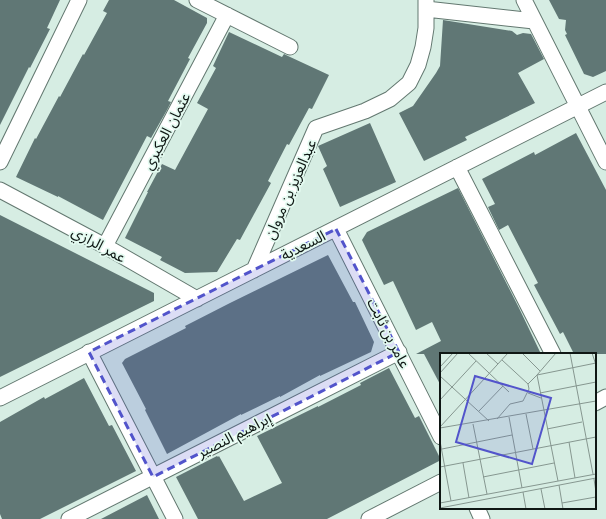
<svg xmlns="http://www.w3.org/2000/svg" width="606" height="519" viewBox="0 0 606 519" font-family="'PT Sans Narrow','Noto Sans Arabic',sans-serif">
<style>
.building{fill:#607775}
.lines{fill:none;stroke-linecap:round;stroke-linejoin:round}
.street-casing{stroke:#637870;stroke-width:17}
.street{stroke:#fff;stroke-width:15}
.marked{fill:#5254cb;fill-opacity:0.2;stroke:#5254cb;stroke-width:3;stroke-dasharray:8 5;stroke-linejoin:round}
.labels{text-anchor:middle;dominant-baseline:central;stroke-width:3.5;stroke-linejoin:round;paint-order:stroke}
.street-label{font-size:15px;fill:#0f1714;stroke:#e3faf0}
.inset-road{fill:none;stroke:#869790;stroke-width:1}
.view{fill:#5254cb;fill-opacity:0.15;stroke:#5254cb;stroke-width:2}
.inset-edge{fill:none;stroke:#0f1714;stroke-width:2}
</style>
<rect width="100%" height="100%" fill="#d6ede3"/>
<path class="building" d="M0,0H60L47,28L50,29L30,68L29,67L0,125Z
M109,0H174L207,18V23L188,58L190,59L168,101L171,102L167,110L151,138L147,136L103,220L58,196V197L16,177L35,138L36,139L59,96L60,97L83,54L84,55L107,13L103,11Z
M549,0H606V71L593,77L584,74L565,35L567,34L565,30L566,20L559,19Z
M443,20L512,31L517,35L523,33L531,34L544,59L518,73L535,103L465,137L467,140L424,161L399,113L413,106L436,73L440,66Z
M229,32L282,57L284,54L288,56L329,75L312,109L309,108L289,145L287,144L268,181L271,183L240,240L237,239L217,272L185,273L160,260L162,257L125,238L148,192H147L162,164L175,170L208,109L197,103L216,68L213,66Z
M370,123L396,182L340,207L323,169L327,166L318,146Z
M576,133L606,190V354H574L563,332L560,334L534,285L538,283L508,225L499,230L488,207L495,204L482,179L534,152L535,155Z
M458,188L519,308L541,354H441V386L424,354H416L441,341L432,322L416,330L393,281L384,285L362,240L367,232Z
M0,215L154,293V301L0,377Z
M328,255L353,302H355L374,342L371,352L320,376V375L280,397V396L241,415V414L167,454L145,410L146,409L122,363L125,359L186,328L185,326L230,303Z
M389,368L415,418L419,416L441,460L327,519H198L176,477L217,456L218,457L219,456L244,501L282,483L257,436L318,406V407L361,385L360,383Z
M84,378L109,426L112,425L136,471L40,519H2L0,514V422L44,397L45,399Z
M147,495L159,519H101Z"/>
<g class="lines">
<defs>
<path id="street" d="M197,0L290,47
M524,0L606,162
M426,9L534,21
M0,162L79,0
M457,167L553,354
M0,190L105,246L197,299
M336,229L441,437
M105,246L227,15
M254,270L316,128L365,111L390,99L409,83L418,65L423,47L426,28V0
M89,352L175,519
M0,398L606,92
M595,403L606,397
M477,508L482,519
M69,519L399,352
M369,519L441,482"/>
</defs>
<use href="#street" class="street-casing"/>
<use href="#street" class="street"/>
</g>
<path class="marked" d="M336,229L399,352L153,477L89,352Z"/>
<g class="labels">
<g class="street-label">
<text transform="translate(166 131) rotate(-62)">عثمان العكبري</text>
<text transform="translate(290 189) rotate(-66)">عبدالعزيز بن مروان</text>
<text transform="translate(99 244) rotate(29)">عمر الرازي</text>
<text transform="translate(303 245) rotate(-27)">السعدية</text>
<text transform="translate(389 333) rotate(63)">عامر بن ثابت</text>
<text transform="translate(234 435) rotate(-27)">إبراهيم النصير</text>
</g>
</g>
<g transform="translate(440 353)">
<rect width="156" height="156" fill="#d6ede3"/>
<path class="inset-road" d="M28,0L69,39M46,0L58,11M82,0L100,18M116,0L97,22L118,128M130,0L153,121M152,0L156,12M0,14L13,0M0,20L18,0M0,23L49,68M88,31L97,22L156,10M88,40L101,45M100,40L156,29M0,47L36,8M39,58L63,33M86,61L93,96M69,64L82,135M57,66L70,51L83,48L89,36L88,31L62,7M33,71L47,141M0,74L68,0M0,75L156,48M107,76L142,69M0,88L11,148M129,89L135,125M2,96L72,82M23,110L29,145M0,114L156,84M43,124L114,110M154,126L156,139M119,132L123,156M101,136L105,156M83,139L86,156M0,150L156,121M122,150L156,144M0,155L156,125"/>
<path class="view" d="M35,23L111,45L92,111L16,89Z"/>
<rect width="156" height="156" class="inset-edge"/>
</g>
</svg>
